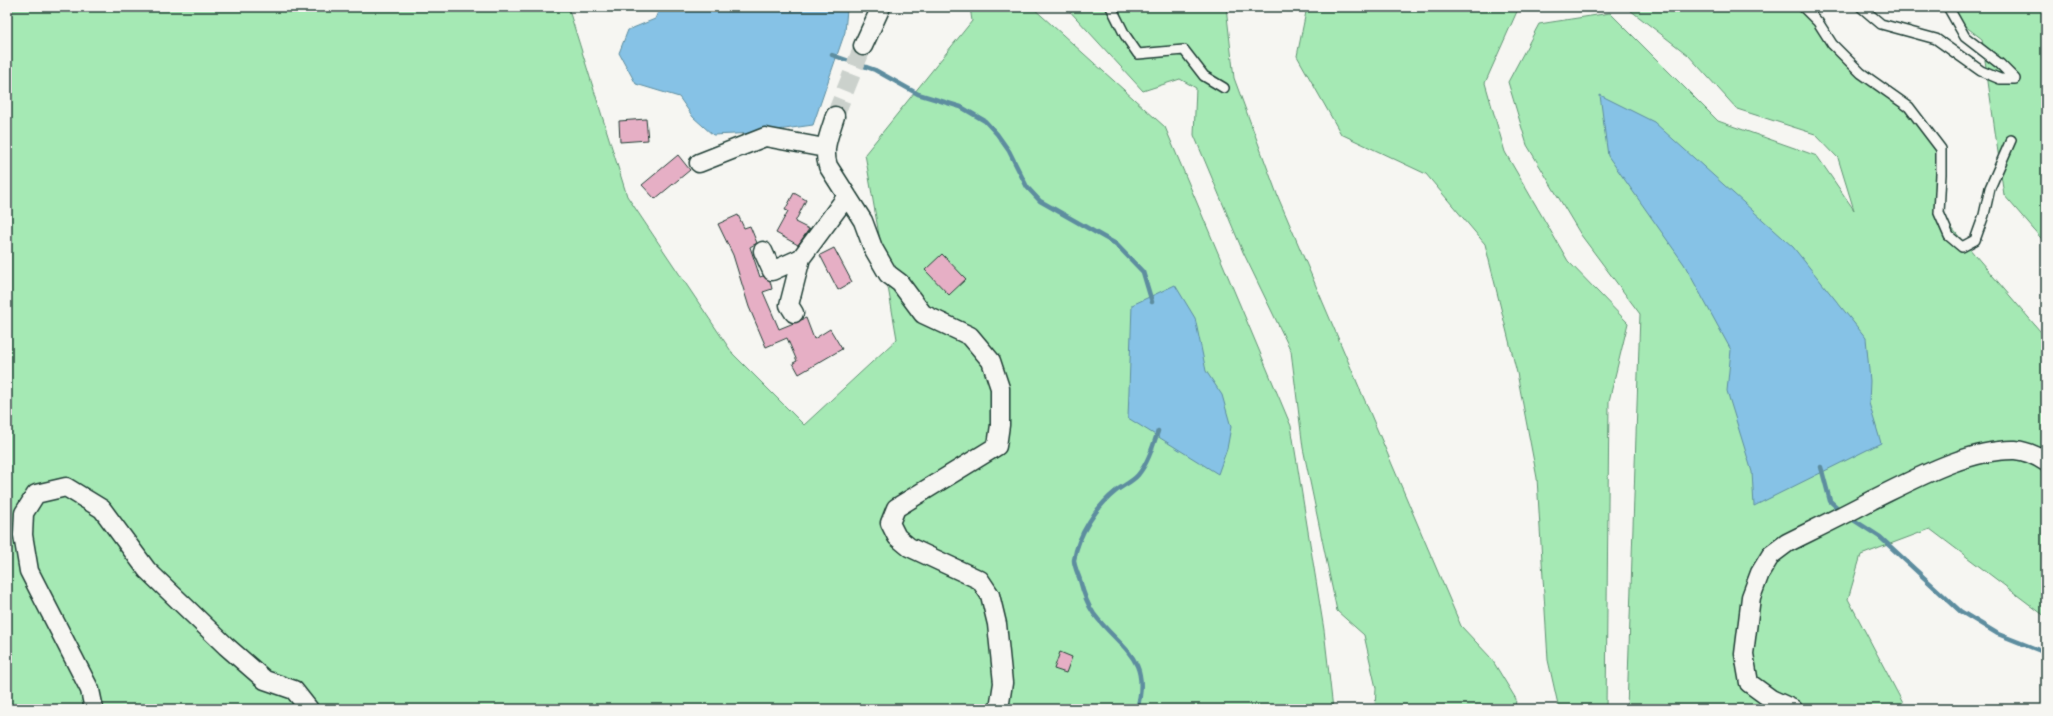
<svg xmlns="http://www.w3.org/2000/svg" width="2053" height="716" viewBox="0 0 2053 716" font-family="'Shantell Sans',sans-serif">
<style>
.green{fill:#a5e9b4;stroke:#629374}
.water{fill:#86c2e6;stroke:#5d8d9f}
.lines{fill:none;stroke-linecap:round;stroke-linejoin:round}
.stream{stroke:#5d8d9f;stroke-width:4.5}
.building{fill:#e6afc5;stroke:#1f3d34}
.street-tunnel{stroke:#cbd1cc;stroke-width:18;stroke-dasharray:18 9;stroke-linecap:butt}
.lane-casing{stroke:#1f3d34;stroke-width:12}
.street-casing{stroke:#1f3d34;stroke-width:21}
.lane{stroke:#f6f6f2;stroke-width:9}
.street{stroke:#f6f6f2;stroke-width:18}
</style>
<rect width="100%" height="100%" fill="#f6f6f2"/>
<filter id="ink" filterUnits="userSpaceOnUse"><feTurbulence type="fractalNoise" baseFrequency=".025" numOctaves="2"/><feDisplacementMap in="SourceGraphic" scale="8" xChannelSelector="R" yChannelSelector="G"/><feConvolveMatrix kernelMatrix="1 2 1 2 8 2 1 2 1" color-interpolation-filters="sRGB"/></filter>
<g filter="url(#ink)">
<path class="green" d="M7,7H568L627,196L733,354L804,425L897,339L865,154L972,21L970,7H1032L1165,127L1291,426L1324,630L1333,709H7Z
M1066,7H1226L1234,78L1278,197L1461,626L1491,658L1516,699L1515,709H1375L1376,688L1364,635L1337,611L1303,448L1291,351L1243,252L1194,135L1196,88L1180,79L1143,91Z
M1307,7H1519L1485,83L1505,152L1568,261L1628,323L1609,401L1606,709H1559L1548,660L1537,478L1517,373L1485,244L1426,174L1341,134L1297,56Z
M1626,7H1803L1832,44L1909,107L1941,149L1939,213L2046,338V617L1930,529L1861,555L1848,599L1906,709H1627L1640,314L1581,235L1527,145L1508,82L1539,24L1610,13L1718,121L1817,156L1854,210L1838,158L1815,134L1737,109L1688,55Z
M1940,7H2046V244L2004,195L1982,39Z"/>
<path class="water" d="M660,7H850L847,9L845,32L813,125L756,133L713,135L693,117L679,97L636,84L619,53L628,30L655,19Z
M1600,95L1654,122L1793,247L1866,338L1870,381L1869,403L1881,443L1754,506L1752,472L1727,391L1731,350L1684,264L1608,156Z
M1175,285L1195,318L1206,371L1222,395L1231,427L1227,449L1218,474L1128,418L1132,305Z"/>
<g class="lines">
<path class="stream" d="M832,55L875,70L918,94L961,107L985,121L997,134L1009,151L1027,187L1040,201L1116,244L1143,272L1152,302
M1821,467L1830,501L1842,512
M1849,517L1880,537L1960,611L1998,634L2046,653
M1137,709C1152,657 1120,649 1094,614C1087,604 1083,592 1080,580C1078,574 1074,566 1074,560C1078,535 1096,507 1116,491C1122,486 1132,482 1138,475C1148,463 1153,446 1158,431"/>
</g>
<path class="building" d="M646,119L648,140L620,142L619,121Z
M678,155L690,170L655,199L642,185Z
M794,193L806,200L795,222L809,229L798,245L776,233L788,211L785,210Z
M738,215L744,228L750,226L757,243L750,247L760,277L763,276L770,281L772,289L763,292L779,329L806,318L814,339L830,329L842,349L799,374L793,363L797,361L787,338L766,347L749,307L733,255L718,224Z
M834,248L852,282L838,290L820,255Z
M942,254L966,279L949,295L925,270Z
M1060,652L1072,657L1066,673L1054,669Z"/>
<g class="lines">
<path class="street-tunnel" d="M835,116L863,46"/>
<defs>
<path id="lane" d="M1111,7L1125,35L1138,54L1184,50L1204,76L1224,88
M1803,7L1818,22L1832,44L1861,73L1909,107L1941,149V174L1939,213L1949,236L1962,247L1975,240L1984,215L1990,188L2011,140
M1861,7L1881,24L1936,39L1981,71L2000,79H2015L2000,64L1965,37L1948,7"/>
<path id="street" d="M863,46L881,7
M835,116C830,133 822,148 828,166L863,221L873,248L888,274L900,283L923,314L970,336L991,361L1000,388V425L997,446L896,508L890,523L897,537L909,547L980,580L990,595L997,624L1003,683L999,709
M699,163L765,137L825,148
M763,251L772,271L801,258
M794,313L789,305L801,258L847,196
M94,709L90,690L29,571L23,535L24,513L36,494L66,487L102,509L147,570L226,646L265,680L294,690L309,709
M1793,709L1771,699L1749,683L1744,654L1751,597L1760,573L1771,555L1787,543C1815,529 1844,515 1872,500C1913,480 1968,449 2015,450C2026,451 2037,456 2046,462"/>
</defs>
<use href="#lane" class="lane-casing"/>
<use href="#street" class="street-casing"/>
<use href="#lane" class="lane"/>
<use href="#street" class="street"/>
</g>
</g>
<rect width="2053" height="716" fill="none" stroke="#f6f6f2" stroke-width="24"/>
<rect x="12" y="12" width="2029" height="692" fill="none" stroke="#1f3d34" stroke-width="1.5" filter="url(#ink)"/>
</svg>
